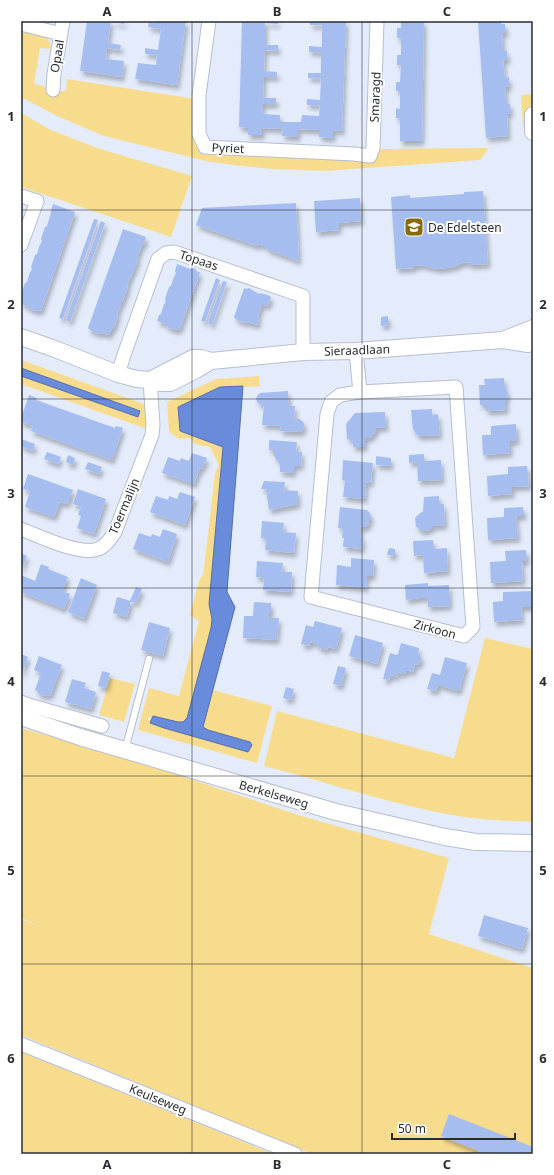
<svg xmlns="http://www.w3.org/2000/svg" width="554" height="1175" viewBox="0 0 554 1175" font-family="'Noto Sans',sans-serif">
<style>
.green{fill:#f8dc8e}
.water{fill:#688cdb;stroke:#556fa8}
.building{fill:#a6beef;filter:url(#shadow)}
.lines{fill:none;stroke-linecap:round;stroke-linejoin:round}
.service-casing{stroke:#b7bfce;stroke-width:8}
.minor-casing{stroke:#b7bfce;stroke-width:15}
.tertiary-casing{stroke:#b7bfce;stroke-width:18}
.service{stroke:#fff;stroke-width:6}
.minor{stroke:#fff;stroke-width:13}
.tertiary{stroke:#fff;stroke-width:16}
.grid{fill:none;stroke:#292c32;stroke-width:1;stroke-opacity:0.55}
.labels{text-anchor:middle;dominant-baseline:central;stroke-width:4;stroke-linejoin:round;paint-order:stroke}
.street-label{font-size:12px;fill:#292c32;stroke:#fff}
.poi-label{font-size:12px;fill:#292c32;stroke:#fff;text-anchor:start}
.neatline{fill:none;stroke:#292c32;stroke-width:1.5}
.grid-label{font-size:13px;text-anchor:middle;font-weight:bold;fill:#292c32}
</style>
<defs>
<filter id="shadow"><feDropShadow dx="2.5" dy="4.5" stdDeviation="2" flood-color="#0004"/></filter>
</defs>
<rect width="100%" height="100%" fill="#e4ecfc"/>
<path class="green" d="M21,31L47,38L50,43L51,49L40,48L34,84L44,86L49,91H66L67,79L196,99L192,134L199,149L207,154L374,159L379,149L489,148L480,160L324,171L272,169L233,165L206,161L104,136L57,116L21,97Z
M533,94L532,103L528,114V127H523L521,95Z
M21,113L51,130L97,148L192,176L171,237L21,187Z
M21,360L147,405V429L21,384Z
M259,376L260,386L246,387L243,386L180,431L223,447L209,604L212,619L211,628L187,718L183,722H178L153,716L152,718L149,717L148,720H151L150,723L164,728L248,752L203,727L213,690L272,706L257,763L138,730L149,688L179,696L199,621L190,615L200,578L203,576L215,473L219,465L210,447L195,444L190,438L179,439L169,432L167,402L216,379Z
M485,638L533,649V822C510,821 486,820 463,817C395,806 330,783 264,766L277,711L454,758Z
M110,678L135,684L124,722L99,715Z
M21,728L142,763L298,815L449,858L429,934L533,968V1154H312L21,1035V919L41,927L21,918Z
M21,1052L273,1154H21Z"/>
<path class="water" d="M21,368L140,411L138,417L21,376Z
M243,386L227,592L235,607L203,727L208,730L250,742L252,745L248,752L164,728L150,723L153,716L178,722H183L187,718L211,628L212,619L209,604L223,447L180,431L178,407L220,387Z"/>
<path class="building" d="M87,21H124V24L111,22V21L108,43L121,45L120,50L107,48L106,59L124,61L122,77L80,71Z
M156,21H186L177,85L135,79L138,63L156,65L157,55L145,54V48L158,50L161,29L148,27L149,22L155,23Z
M242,21H278V24L265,23V45H278V51L265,50L264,71L277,72V77H264L263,98H276V104H263L262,114L280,115V122H301L302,115L319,116L320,105H307V99L320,100L321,78H308V73H321V52H309V46L322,47V25H310V21H346L342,131L333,130V138L319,137V130L298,129V137L282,136L283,129L262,128V135H248V128L239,127Z
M401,21H424L422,141H400V118H396V108L400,109V91H396V82H400L401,65H397V55H401V38H397V28H401Z
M478,21H501V24H505L506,33H502L503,51H507V55L508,60H503L505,78L509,77V87H505L506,104H510L511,113L507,114L508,136L486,138Z
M483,191L488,264L469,265V262L462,263L453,267L438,269L421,265L414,266V268L396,269L391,197L410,195V198L464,194V192Z
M360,198L361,221L339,223V230L316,232L314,201Z
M296,203L299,261L266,249L267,247L258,244L257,246L196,225L202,208Z
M53,204L75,212L41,311L39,310L36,311L28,308L27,306L21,304L22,297L21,294L25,283L27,282L29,275L32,269L31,267L35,255L37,254L39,247L42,241L41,239L45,227L47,226L51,213V211Z
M94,219L98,220L63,319L59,318Z
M101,221L105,223L70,322L66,320Z
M123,229L146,237L144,244L142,245L137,258L138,260L127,286L128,288L117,314L118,316L114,328L112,329L109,335L102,333L100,334L91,331L88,328Z
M177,264L190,269L192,268L196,269L197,272H200L180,329L175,330L167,327L166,324L157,321L159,315L161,314L163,307L166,301L165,299L169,287L171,286L173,279L176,273L175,271Z
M216,278L220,280L205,322L201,321Z
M223,281L227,282L212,325L208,323Z
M244,288L246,289L249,288L259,294L261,293L270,296L271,298L268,305L266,306L262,304L258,317L259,319L257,325L247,322L245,323L237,320L234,317Z
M388,316V325L381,326V317Z
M504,378L505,388L508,393L506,400V410L486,411V405H480L479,385H485L484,379Z
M288,391L289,406H295L294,418L300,419L304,423V428L301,432L280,431L281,426L262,425L264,405L260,404L257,402L256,398L258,395L260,393Z
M29,395L37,398L36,400L115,428L116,426L123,428L112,460L31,431L33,426L21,422V418Z
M432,409V415L438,414L440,435L422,436L417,435L413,429L411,410Z
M385,412L386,427L376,428V431L370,438H365V447H353L352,439H347L346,424L355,413Z
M516,424L517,441H510V453L483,455L482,435H491V426Z
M21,439L35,444L33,451L21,446Z
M269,440L297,442L296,451L302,452L301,466H294V473L280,472V464L274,456V450H269Z
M47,452L61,457L58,464L44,459Z
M192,453L207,458L202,469L200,468L194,484L162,473L168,457L180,461L181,458L189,461Z
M424,454V461L441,460L442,480L418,481L417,462L409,463V455Z
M68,455L75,458L73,465L66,462Z
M376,456L391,458V466L376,465Z
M343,460L373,463L371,483L366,482L365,499L343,497L345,481L342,480Z
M88,462L102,467L99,474L85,469Z
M527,466L529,486L512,487V494L488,496L487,476L508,474V467Z
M28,474L73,490L67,504L60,502L54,517L25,507L30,491L23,489Z
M264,481L285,482L284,490L298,491V504L269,510L266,489H261Z
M78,489L106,499L94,534L77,528L81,516L78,515L81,507L73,504Z
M180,492L195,497L185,525L150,512L156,496L168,500L169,496L177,499Z
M439,496V504H444L445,525L433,526L429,530L421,531L416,526L415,518L420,513L423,512L424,497Z
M340,507L367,510L370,513V517H371V520H369V524L366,527H361L360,537L363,538L362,549L343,547L344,538H342L343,529L338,528Z
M523,507L524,516H516L518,538L488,540L487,518L504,517V508Z
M262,521L284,523L283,532L296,533L294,553L265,550L266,539L261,538Z
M163,529L177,534L168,562L133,549L139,533L151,537L152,534L160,537Z
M433,540L434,549L447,548L448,571L424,573L423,555L414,556L413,541Z
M390,548L395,549V556L387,555L388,550Z
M526,550L527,561H522L523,581L491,583L490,562L506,561L505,551Z
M21,553L27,556L21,571Z
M351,558L374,560L373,576H367L366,588L336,585L337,565L351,567Z
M257,561L283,563L282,572H292L291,592L263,590L264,578L256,577Z
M41,564L49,567L48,569L68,577L62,591L70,594L64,609L21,592V575L35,581Z
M81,578L97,585L84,619L68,612Z
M428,583V586L449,585L450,606L428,607L427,597L406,600L405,585Z
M136,587L142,589L136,603L130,601Z
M533,591V607H521L522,620L494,622L493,602L503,601V592Z
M117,597L131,601L127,617L113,613Z
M254,602L271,603V614H269L268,618H279L277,640L243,638L244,616H253Z
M315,621L342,628L336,649L328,647L327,650L317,647L318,644L310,642L309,646L301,644L306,625L313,627Z
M149,622L170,628L163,656L141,650Z
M355,635L383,643L377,664L349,656Z
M401,643L419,648L418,655L420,656L422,658L420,663L418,665L415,664L413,672L406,670V672L403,674L398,672L397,677L390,675L389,680L383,679L390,653L396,655L398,654Z
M21,654L28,657L21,676Z
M39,656L62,665L50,696L48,695L45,696L39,694L37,691L35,690L41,673L34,670Z
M445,657L467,663L459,691L438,685L436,691L427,689L432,673L440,675Z
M338,666L346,668L341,686L333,684Z
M102,671L110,673L106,688L98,686Z
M72,679L86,683L84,688L96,692L91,709L65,702Z
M286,687L294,689L291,700L283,698Z
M484,915L528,928L522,949L478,936Z
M449,1114L533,1147V1154H486L441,1136Z"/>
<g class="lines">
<defs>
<path id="service" d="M125,750L149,659"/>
<path id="minor" d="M209,21L199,95V134L205,147L354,154L370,156L373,148L377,21
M21,24L61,34
M53,90L54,74L63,21
M21,196L37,201L21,245
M356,351L360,392
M118,374L125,352L158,259L166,253L174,252L303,296V352
M456,387L473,627L464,636L311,597L327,414L331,402L340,395L360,392Z
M21,529C39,536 80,556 98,549C105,547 111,538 115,532L152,435L153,425L150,380
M21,702L32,706L102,726
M21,1044L295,1154"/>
<path id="tertiary" d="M533,115V132
M21,337L55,349L118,374L137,379L150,380L160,383H170L196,370L211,361
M503,340L533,328
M150,380L193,358H201L211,361L303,352L356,351L503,340L528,344L533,343
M21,717L80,737L336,812L445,837L476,842L533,843"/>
</defs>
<use href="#service" class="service-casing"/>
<use href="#minor" class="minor-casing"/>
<use href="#tertiary" class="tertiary-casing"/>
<use href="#service" class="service"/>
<use href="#minor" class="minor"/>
<use href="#tertiary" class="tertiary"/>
</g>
<path class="grid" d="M192,21V1154M362,21V1154M21,210H533M21,399H533M21,588H533M21,776H533M21,964H533"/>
<defs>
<symbol id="school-square" viewBox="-11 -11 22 22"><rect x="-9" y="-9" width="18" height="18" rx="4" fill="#866b08" stroke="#fff"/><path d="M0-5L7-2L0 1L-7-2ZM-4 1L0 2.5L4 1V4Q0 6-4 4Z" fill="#fff"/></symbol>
</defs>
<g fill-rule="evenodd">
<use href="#school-square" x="403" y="216" width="22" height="22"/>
</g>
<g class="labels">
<g class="street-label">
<text transform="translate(57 56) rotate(-80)">Opaal</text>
<text transform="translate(375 97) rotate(-88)">Smaragd</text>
<text transform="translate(228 148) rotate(3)">Pyriet</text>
<text transform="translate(199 260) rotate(18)">Topaas</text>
<text transform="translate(357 350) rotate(-2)">Sieraadlaan</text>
<text transform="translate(124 506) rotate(-67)">Toermalijn</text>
<text transform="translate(435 629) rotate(15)">Zirkoon</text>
<text transform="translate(274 794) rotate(16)">Berkelseweg</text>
<text transform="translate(158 1099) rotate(22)">Keulseweg</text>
</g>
<g class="poi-label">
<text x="428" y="227">De Edelsteen</text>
</g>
</g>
<rect width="554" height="1175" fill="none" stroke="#ffffff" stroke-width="44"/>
<path d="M392 1133v6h123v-6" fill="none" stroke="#292c32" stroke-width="2"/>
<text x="398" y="1133" font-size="12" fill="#292c32" stroke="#ffffff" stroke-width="3" paint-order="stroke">50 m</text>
<rect x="22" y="22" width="510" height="1131" class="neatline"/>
<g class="grid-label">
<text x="107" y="16">A</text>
<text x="277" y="16">B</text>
<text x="447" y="16">C</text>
<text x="11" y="121">1</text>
<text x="543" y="121">1</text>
<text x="11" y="309">2</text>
<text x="543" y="309">2</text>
<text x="11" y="498">3</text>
<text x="543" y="498">3</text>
<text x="11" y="686">4</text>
<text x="543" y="686">4</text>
<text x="11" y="875">5</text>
<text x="543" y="875">5</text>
<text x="11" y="1063">6</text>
<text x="543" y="1063">6</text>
<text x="107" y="1169">A</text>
<text x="277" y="1169">B</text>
<text x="447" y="1169">C</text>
</g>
</svg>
